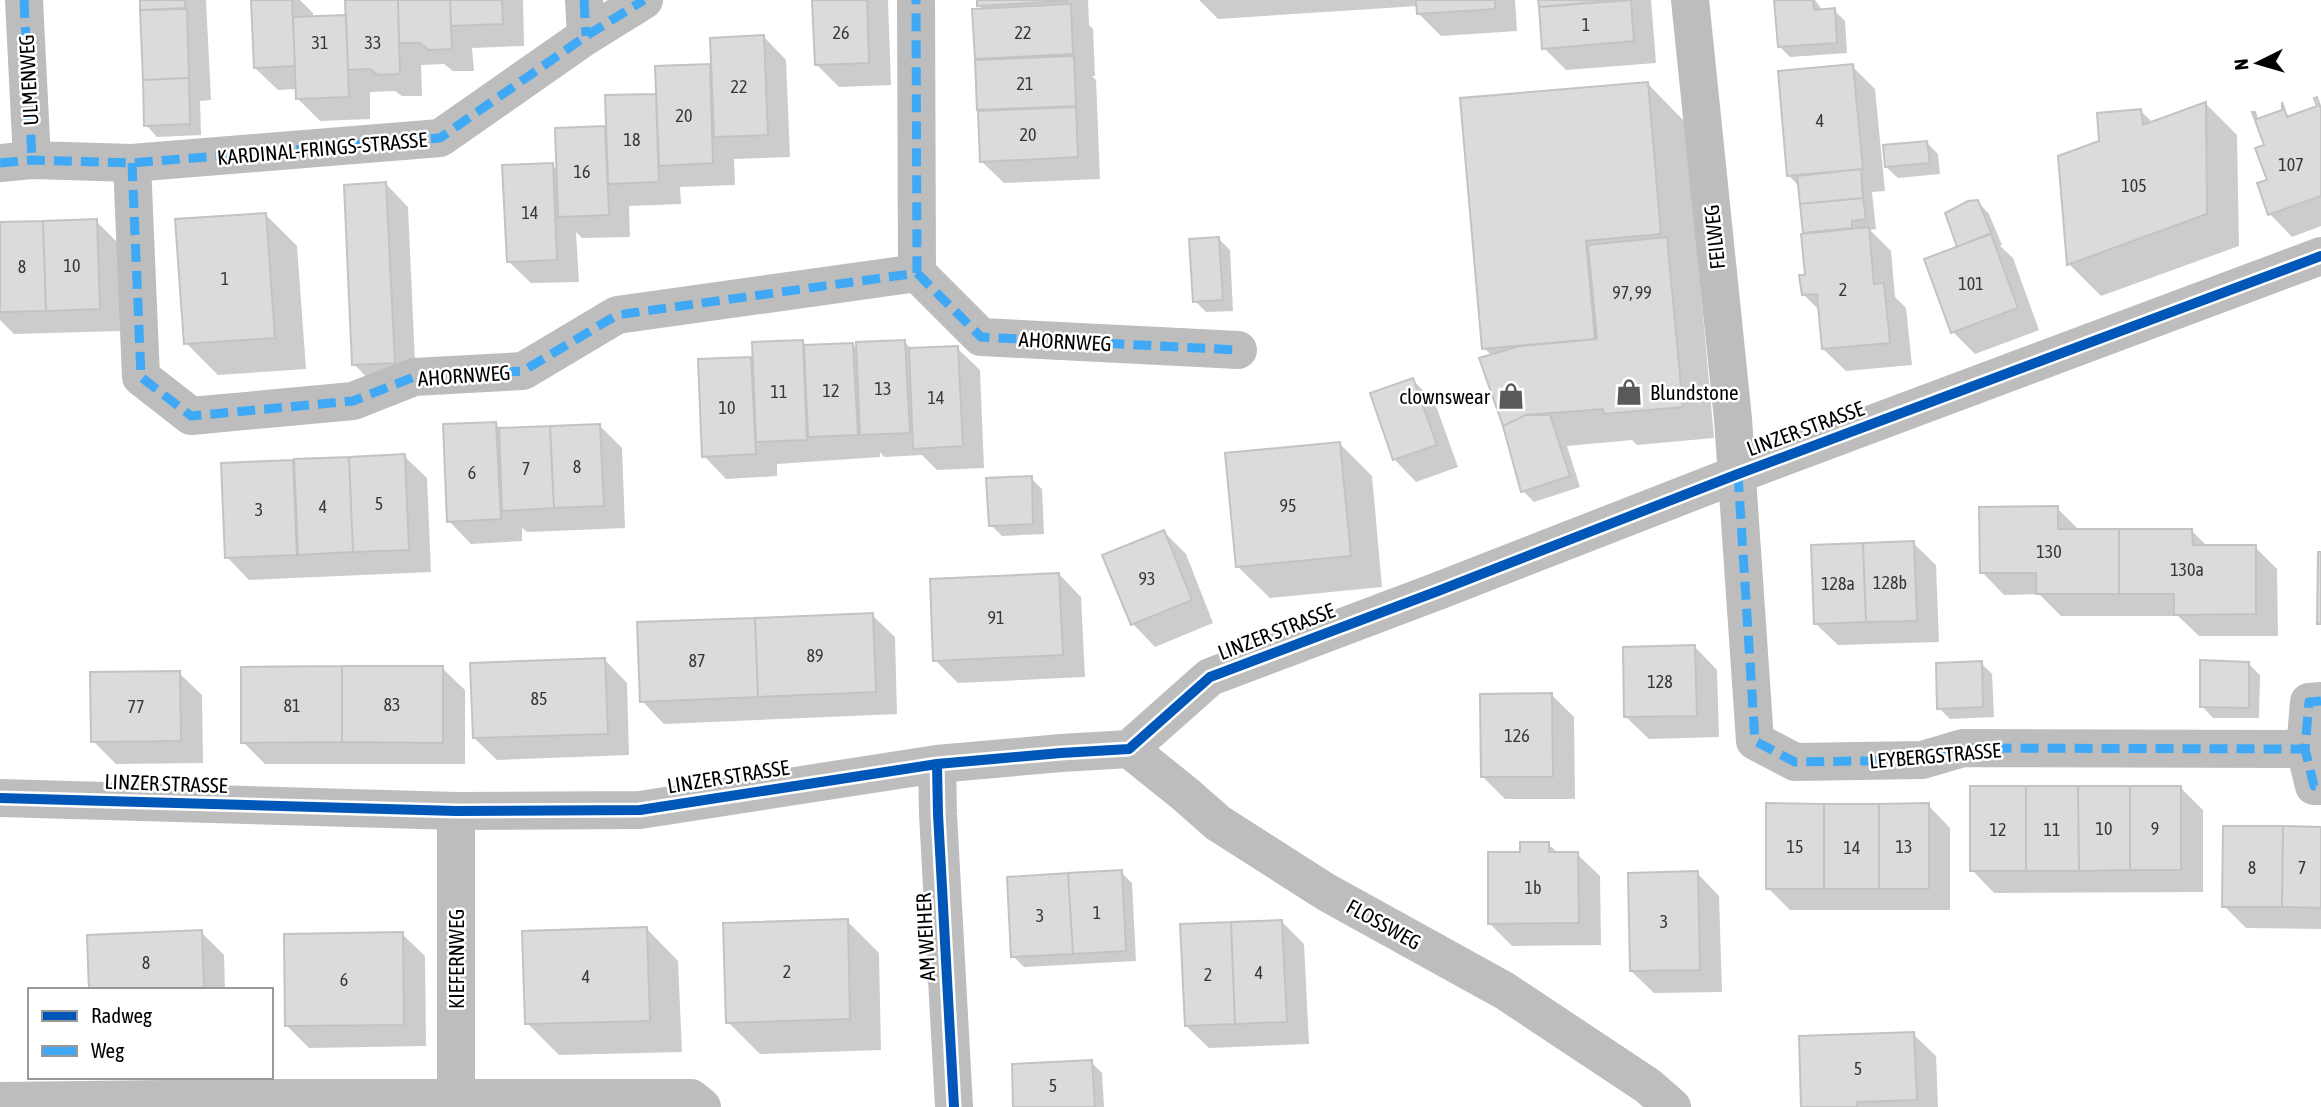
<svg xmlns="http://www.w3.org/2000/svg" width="2321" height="1107" viewBox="0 0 2321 1107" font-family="'Asap Condensed',sans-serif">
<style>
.shadow{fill:#0003}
.building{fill:#dbdbdb;stroke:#c3c3c3;stroke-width:2}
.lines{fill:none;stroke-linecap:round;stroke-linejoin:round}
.minor{stroke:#bdbdbd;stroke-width:38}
.quiet{stroke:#3fa9f5;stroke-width:9;stroke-dasharray:18 9;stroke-linecap:butt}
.cycleway-casing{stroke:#fff;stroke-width:15}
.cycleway{stroke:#0057b8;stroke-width:10}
.labels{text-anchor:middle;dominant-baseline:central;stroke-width:5;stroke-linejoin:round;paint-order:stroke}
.number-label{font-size:18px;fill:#373737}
.street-label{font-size:21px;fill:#000;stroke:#fff}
.poi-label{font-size:21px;fill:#000;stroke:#fff;text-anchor:start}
</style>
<rect width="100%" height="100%" fill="#fff"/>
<path class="shadow" d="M142,0H206L211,100L200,101L201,135L157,137L146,125Z
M252,0H300L313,13V18L347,17V0H523L524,46L472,48L474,71H453L444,64L421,65L422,96H402L395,91L370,92V119L320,121L297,98V89L278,90L255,68Z
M814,0H888L891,85L839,87L817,65Z
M978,0H1088L1089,25L1093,29L1095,76H1092L1096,80L1100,179L1004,183L981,161L977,62H980L977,58L984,10L979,5Z
M1199,0H1515L1517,31L1441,36L1418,13V6L1218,19Z
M1539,0H1651L1656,63L1566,70L1544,48Z
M1776,0H1815L1823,11L1834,10L1845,21L1847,53L1790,57L1779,46Z
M764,37L786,60L790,157L734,159L735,185L680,187L681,204L629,206L630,237L582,238L576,232L579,282L531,283L508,261L552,165L558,171L556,129L608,128L607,97L658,95L657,68L713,66Z
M1852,66L1875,89L1885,191L1872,192L1876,229L1870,230L1891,251L1895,297L1906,308L1912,365L1846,371L1823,349L1820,311L1803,294L1807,276V235L1805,232L1800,187L1789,176Z
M1647,83L1686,123L1714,438L1637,445L1632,440L1567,446L1580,487L1534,502L1523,491L1492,356L1484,348Z
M2206,104L2237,135L2239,246L2101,296L2069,264L2060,158L2101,142L2140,110L2153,123Z
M2321,109V226L2292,237L2270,214L2267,146L2284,111L2290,117Z
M1926,142L1938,154L1940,174L1898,178L1886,167Z
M386,184L408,207L416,385L376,387L354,364Z
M1978,202L1989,214L2002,245L2000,246L2013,258L2039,330L1975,354L1953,332L1960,247Z
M266,215L297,246L306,369L218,375L186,343Z
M96,221L119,244L121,331L14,334L0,320V224Z
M1219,239L1230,250L1233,311L1206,312L1195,301Z
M802,341L807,346L853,344L858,350L905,342L912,350L957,348L980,370L984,468L937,470L922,455L884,457L880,452V457L777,464V476L726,479L704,456L700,361L754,358Z
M1413,380L1435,403L1458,467L1416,482L1394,459Z
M496,424L501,430L599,425L622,448L625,528L527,532L522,528V541L471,544L449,521Z
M1340,444L1372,476L1382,587L1270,598L1238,567Z
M404,456L427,478L431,572L249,580L227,557L223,464Z
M1031,478L1042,489L1044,534L1002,536L991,525Z
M2057,508L2080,531L2191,530L2208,547H2255L2277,569L2278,636H2199L2178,616H2061L2039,594L2004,595L1982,572Z
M1164,532L1186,554L1213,623L1155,647L1133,624Z
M1913,543L1936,565L1939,642L1838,645L1815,623Z
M1059,574L1081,597L1085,677L958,683L935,660Z
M872,615L895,637L897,714L664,724L642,701Z
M1695,647L1717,670L1719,737L1649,739L1626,717Z
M605,660L627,683L629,755L497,760L474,738Z
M1981,663L1992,674L1994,717L1950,719L1939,708Z
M2248,663L2260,675L2259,718H2213L2202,706Z
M442,668L465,690V764H265L243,742Z
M179,673L202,695L203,763L116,764L93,741Z
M1552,695L1574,717L1575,799H1505L1483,777Z
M2180,787L2203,810V892L1994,893L1972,870Z
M1928,805L1950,828V910H1790L1768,888Z
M2321,829V929L2246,928L2224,906Z
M1548,844L1558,853L1577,854L1600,876L1601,945L1512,946L1489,923L1522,853Z
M1121,872L1132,883L1136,961L1024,967L1013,956Z
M1697,873L1719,896L1722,992L1654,993L1631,971Z
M847,921L879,953L881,1050L760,1054L728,1022Z
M1282,922L1304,944L1309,1044L1209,1048L1186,1026Z
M647,929L678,961L682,1052L559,1055L527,1023Z
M201,932L224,955L225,990H91Z
M402,934L425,956L426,1046L309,1048L287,1026Z
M1913,1034L1936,1056L1938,1107H1803Z
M1091,1062L1102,1073L1104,1107H1015Z"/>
<path class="building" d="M140,0H185V9L140,10Z
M251,0H292L295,66L254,68Z
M345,0H398L400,74L378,75L370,69L348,70Z
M398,0H450L452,49L429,50L420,43H399Z
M450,0H502L503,24L451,26Z
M812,0H867L869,63L815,65Z
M977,0H1067V1L977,6Z
M1416,0H1495V9L1417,14Z
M1538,0H1584L1585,3L1539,7Z
M1584,0H1622L1585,3Z
M1631,0L1634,41L1542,49L1539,7Z
M1774,0H1813L1814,10L1835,8L1837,43L1778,47Z
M1071,4L1073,54L975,59L972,9Z
M187,8L189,78L143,80L140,10Z
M346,15L349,97L296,99L293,17Z
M764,35L768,135L714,137L710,38Z
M1074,56L1076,106L977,110L975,60Z
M710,64L713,163L659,166L655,66Z
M1853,64L1863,169L1787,176L1778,71Z
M189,78L190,124L144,126L143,80Z
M1648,82L1661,234L1586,241L1595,339L1482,349L1460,98Z
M656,94L659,182L608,184L605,95Z
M2317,97L2321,109V196L2268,215L2257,183L2267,180L2255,148L2264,145L2252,112H2255L2257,119L2282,110V102L2287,117L2317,106L2314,98Z
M2206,102L2207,214L2067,265L2058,156L2099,141L2097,113L2141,109L2143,125Z
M1076,107L1078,157L980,162L978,111Z
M605,126L609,215L558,217L555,128Z
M1927,141L1930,163L1885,167L1883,145Z
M553,163L557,260L507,262L502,165Z
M1861,169L1863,198L1800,204L1797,176Z
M386,182L395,363L352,365L344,185Z
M1863,198L1866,219L1852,221V228L1803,233L1800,204Z
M1978,200L1991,233L1957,247L1945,213L1968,201Z
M266,213L275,338L184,344L175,219Z
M97,219L100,309L46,311L43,221Z
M43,221L46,311L0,312V222Z
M1869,227L1874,284L1884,283L1890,343L1822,349L1817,294L1802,295L1799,275H1805L1801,234Z
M1991,234L2018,308L1951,333L1924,259Z
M1219,237L1223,300L1193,302L1189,239Z
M1667,237L1683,407L1604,414L1603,409L1526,415L1503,426L1479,358L1520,346L1597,339L1588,245Z
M803,340L807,440L756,442L752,342Z
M905,340L910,433L860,435L856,342Z
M853,343L858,435L808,437L804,345Z
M958,346L963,446L913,449L909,348Z
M751,357L756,454L702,457L698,359Z
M1413,378L1437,445L1393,460L1370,393Z
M1526,415H1550L1570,476L1521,492L1503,426Z
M496,422L501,519L447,522L443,424Z
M600,424L604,506L554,508L550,426Z
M550,426L554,508L502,511L499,428Z
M1340,442L1351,556L1236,567L1225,453Z
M405,454L409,550L353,552L349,457Z
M349,457L353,552L298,555L294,459Z
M293,460L297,555L225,558L221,463Z
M1032,476L1033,524L989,526L986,478Z
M2058,506V529H2119V594H2036V573H1980L1979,507Z
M2119,529H2192L2193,545H2256V614L2174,615V594H2119Z
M1164,530L1192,600L1131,625L1102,555Z
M1914,541L1917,621L1866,622L1863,543Z
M1863,543L1866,622L1814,624L1811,545Z
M2318,552H2321V624H2317Z
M1059,573L1063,655L933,661L930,579Z
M873,613L876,692L758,697L755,618Z
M755,618L758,697L640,702L637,622Z
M1695,645L1697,716L1624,717L1623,647Z
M605,658L608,734L473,738L470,663Z
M2200,660L2249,662V708L2200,707Z
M1982,661L1983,707L1937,709L1936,663Z
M342,666V742L241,743V667Z
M342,666H443V743L342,742Z
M180,671L181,741L91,742L90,672Z
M1552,693L1553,777H1481L1480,694Z
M1970,786H2026V871H1970Z
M2026,786H2078L2079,871H2026Z
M2078,786H2130V870L2079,871Z
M2130,786H2181V870H2130Z
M1766,803L1824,804V889H1766Z
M1929,803V889H1879V804Z
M1824,804H1879V889H1824Z
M2223,826H2283L2282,907H2222Z
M2283,826L2321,827V908L2282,907Z
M1520,842H1549V852H1578L1579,923L1488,924V852H1520Z
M1122,870L1126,951L1073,954L1068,873Z
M1698,871L1700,970L1630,971L1628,873Z
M1068,873L1073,954L1011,957L1007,877Z
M848,919L850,1019L726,1023L723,923Z
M1282,920L1287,1022L1235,1024L1231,922Z
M1231,922L1235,1024L1185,1026L1180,924Z
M647,927L650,1021L525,1024L522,931Z
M202,930L204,990H89L87,935Z
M403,932L404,1025L285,1026L284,934Z
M1914,1032L1917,1100L1857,1102V1107H1801L1799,1036Z
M1092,1060L1095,1107H1013L1012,1064Z"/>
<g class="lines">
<path class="minor" d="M24,0L32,160
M584,0L586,36
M1690,0L1733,419L1755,741L1795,762L1922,760L1963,748L2305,749
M0,163L32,160L132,163L440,138L586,36L644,0
M132,163L141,377L191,416L353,401L414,377L523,371L617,315L917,273L916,0
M917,273L981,337L1238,350
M2321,701L2309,702L2305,749L2314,786H2321
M1129,749L1185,794L1218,823L1326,892L1505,991L1648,1086L1672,1107
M937,764L938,814L954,1107
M0,798L456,811L640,810L937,764L1061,753L1129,749L1210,677L1438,591L1738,474L2321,256
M456,811V1107
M0,1101L246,1098H691L702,1107"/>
<path class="quiet" d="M24,0L32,160
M584,0L586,36
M0,163L32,160L132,163L440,138L586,36L644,0
M132,163L141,377L191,416L353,401L414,377L523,371L617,315L917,273L916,0
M917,273L981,337L1238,350
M1738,474L1755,741L1795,762L1922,760L1963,748L2305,749
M2321,701L2309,702L2305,749L2314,786H2321"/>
<defs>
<path id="cycleway" d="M937,764L938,814L954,1107
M0,798L456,811L640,810L937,764L1061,753L1129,749L1210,677L1438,591L1738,474L2321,256"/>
</defs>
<use href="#cycleway" class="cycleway-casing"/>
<use href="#cycleway" class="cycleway"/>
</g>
<defs>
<symbol id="shop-bare" viewBox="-9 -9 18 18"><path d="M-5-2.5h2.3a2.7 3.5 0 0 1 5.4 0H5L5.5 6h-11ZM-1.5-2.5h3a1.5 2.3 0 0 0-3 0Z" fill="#595959" stroke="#fff" stroke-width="2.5" paint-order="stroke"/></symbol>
</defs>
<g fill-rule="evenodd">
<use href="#shop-bare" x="1610" y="373" width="38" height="38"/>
<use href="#shop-bare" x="1492" y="377" width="38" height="38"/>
</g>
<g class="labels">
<g class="number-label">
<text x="1586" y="24">1</text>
<text x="841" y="32">26</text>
<text x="1023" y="32">22</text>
<text x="320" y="42">31</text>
<text x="373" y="42">33</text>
<text x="1025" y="83">21</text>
<text x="739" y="86">22</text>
<text x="684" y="115">20</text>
<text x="1820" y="120">4</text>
<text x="1028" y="134">20</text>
<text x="632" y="139">18</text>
<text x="2291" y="164">107</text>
<text x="582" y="171">16</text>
<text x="2134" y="185">105</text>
<text x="530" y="212">14</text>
<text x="72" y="265">10</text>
<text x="22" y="266">8</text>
<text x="225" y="278">1</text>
<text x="1971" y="283">101</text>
<text x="1843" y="289">2</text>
<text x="1632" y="292">97, 99</text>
<text x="883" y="388">13</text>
<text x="831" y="390">12</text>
<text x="779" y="391">11</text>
<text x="936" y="397">14</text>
<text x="727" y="407">10</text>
<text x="577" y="466">8</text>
<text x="526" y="468">7</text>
<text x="472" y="472">6</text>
<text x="379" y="503">5</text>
<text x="1288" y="505">95</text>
<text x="323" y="506">4</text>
<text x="259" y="509">3</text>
<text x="2049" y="551">130</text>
<text x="2187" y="569">130a</text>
<text x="1147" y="578">93</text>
<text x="1890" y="582">128b</text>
<text x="1838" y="583">128a</text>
<text x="996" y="617">91</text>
<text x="815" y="655">89</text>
<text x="697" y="660">87</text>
<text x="1660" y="681">128</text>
<text x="539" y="698">85</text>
<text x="392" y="704">83</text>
<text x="292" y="705">81</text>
<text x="136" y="706">77</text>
<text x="1517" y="735">126</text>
<text x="2104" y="828">10</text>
<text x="2155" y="828">9</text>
<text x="1998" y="829">12</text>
<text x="2052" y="829">11</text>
<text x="1795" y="846">15</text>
<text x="1904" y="846">13</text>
<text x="1852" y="847">14</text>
<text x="2252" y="867">8</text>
<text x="2302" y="867">7</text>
<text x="1533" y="887">1b</text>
<text x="1097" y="912">1</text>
<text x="1040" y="915">3</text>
<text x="1664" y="921">3</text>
<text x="146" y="962">8</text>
<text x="787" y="971">2</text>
<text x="1259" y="972">4</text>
<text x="1208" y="974">2</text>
<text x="586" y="976">4</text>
<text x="344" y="979">6</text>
<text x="1858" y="1068">5</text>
<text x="1053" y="1085">5</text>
</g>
<g class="street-label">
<text transform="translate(28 80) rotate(-93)">ULMENWEG</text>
<text transform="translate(322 148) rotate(-5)">KARDINAL-FRINGS-STRASSE</text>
<text transform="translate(1714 237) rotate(-96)">FEILWEG</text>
<text transform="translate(1065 341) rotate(3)">AHORNWEG</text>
<text transform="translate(464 375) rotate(-4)">AHORNWEG</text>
<text transform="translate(1805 428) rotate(-20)">LINZER STRASSE</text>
<text transform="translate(1276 631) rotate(-21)">LINZER STRASSE</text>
<text transform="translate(1935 755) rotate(-5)">LEYBERGSTRASSE</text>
<text transform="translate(728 776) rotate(-9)">LINZER STRASSE</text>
<text transform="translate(166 783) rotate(2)">LINZER STRASSE</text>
<text transform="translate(1384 924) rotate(29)">FLOSSWEG</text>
<text transform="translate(925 937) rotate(-93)">AM WEIHER</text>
<text transform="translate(456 959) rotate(-90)">KIEFERNWEG</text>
</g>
<g class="poi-label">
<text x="1650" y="392">Blundstone</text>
<text x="1490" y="396" text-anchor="end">clownswear</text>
</g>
</g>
<rect x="28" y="988" width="245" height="91" fill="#ffffff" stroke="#999999" stroke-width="2"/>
<rect x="42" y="1011" width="35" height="10" fill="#0057b8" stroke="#999999" stroke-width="2"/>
<text x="91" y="1023" font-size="21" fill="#000000">Radweg</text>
<rect x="42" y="1046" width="35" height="10" fill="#3fa9f5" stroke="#999999" stroke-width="2"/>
<text x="91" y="1058" font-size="21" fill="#000000">Weg</text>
<g transform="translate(2258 63) rotate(265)" stroke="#ffffff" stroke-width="5" paint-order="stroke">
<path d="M0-5L12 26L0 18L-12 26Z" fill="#000000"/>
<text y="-10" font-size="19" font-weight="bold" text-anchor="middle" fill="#000000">N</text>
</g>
</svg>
